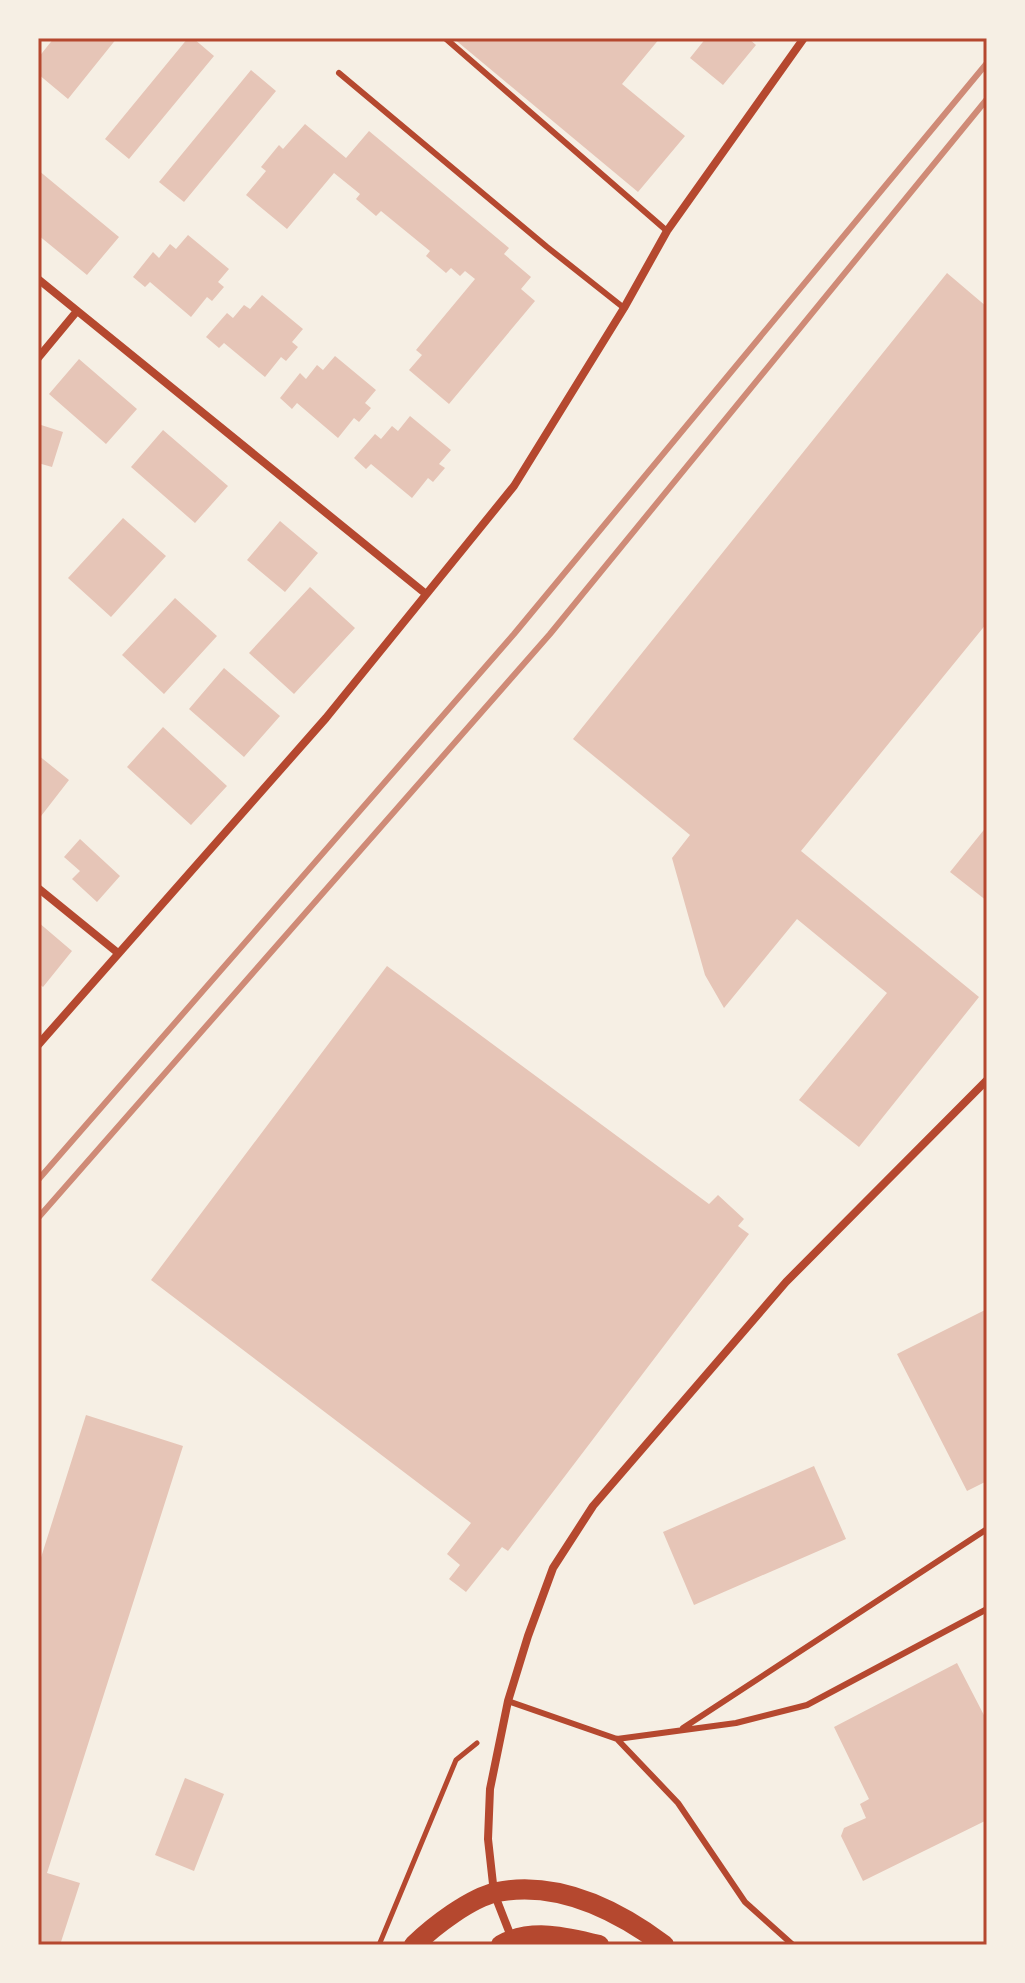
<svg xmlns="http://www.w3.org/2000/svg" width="1025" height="1983" viewBox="0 0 1025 1983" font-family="Inter,sans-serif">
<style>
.building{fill:#e6c5b7}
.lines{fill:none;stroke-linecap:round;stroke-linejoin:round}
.path{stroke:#b5482f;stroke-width:5}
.service{stroke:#b5482f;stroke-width:6}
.minor{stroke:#b5482f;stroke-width:8}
.primary{stroke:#b5482f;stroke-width:20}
.rail{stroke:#cf8b77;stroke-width:6}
.neatline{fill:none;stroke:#b5482f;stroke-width:3}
</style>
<rect width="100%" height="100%" fill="#f6efe4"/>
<path class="building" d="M54,38H117L68,99L38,74V58Z
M188,38H193L214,56L129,159L105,139Z
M453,38H660L622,84L685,136L638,192Z
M706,38H748L756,45L723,85L690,58Z
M251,70L276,91L184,202L159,182Z
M305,124L346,158L369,131L509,248L504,254L531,277L521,289L535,301L449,404L409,370L422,355L416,350L475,279L465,271L460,276L451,268L446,273L426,256L430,251L381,211L376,216L356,199L360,194L334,173L287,229L246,195L266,171L261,167L279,145L283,149Z
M38,170L119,237L87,275L38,235Z
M188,235L229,269L218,282L224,287L212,301L207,297L191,317L150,282L145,287L133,277L153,252L159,258L170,244L176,249Z
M947,273L987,307V623L801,851L979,997L859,1147L799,1100L887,993L797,919L724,1008L705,975L672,858L690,835L573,739Z
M262,295L303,329L292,342L298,347L286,361L281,357L265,377L224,343L219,348L206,337L227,313L233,318L244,305L250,309Z
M335,356L376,390L365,403L371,408L359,422L354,418L338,438L297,403L292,409L280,398L300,373L306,379L317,365L323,370Z
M79,359L137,409L106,444L49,394Z
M410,416L451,450L439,464L445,468L433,482L428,478L412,498L371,464L366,469L354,458L375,434L381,439L392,426L398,431Z
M38,424L63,432L52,467L38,463Z
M163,430L228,486L195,523L131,467Z
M123,518L166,556L111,617L68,578Z
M280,521L318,553L285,592L247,560Z
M310,587L355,628L294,694L249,653Z
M175,598L217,636L164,694L122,655Z
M224,668L280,716L244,757L189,709Z
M163,727L227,786L191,825L127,767Z
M38,755L69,780L38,820Z
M987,826V901L950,872Z
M80,839L120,876L97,902L72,879L80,871L64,857Z
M38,922L72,951L43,987L38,983Z
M387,966L709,1204L718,1195L744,1219L738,1226L749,1234L508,1551L502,1547L466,1592L449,1579L460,1565L447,1554L471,1523L151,1280Z
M987,1309V1481L967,1491L897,1354Z
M86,1415L183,1446L47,1873L80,1883L60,1945H38V1567Z
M814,1466L846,1539L694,1605L663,1532Z
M957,1663L987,1721V1820L863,1881L841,1836L844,1828L866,1818L860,1804L869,1799L834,1727Z
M185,1778L224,1794L194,1871L155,1855Z"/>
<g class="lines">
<path class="path" d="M379,1945L456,1760L477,1743"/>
<path class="service" d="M445,38L667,231
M339,73L547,247L624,308
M508,1701L617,1739L736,1723L807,1705L987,1609
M683,1728L987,1529
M617,1739L678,1803L745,1902L793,1945"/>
<path class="minor" d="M38,279L426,594
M38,358L77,311
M38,888L118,953
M38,1045L326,718L514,486L624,308L667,231L804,38
M512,1939L494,1893L488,1839L490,1789L508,1701L528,1636L553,1568L593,1506L786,1282L987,1080"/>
<path class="primary" d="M414,1945C434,1926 470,1898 497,1892C559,1880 617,1910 664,1945
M501,1945C531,1928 567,1937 599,1945"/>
<path class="rail" d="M38,1180L514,634L987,63
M38,1218L550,634L987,99"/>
</g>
<rect width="1025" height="1983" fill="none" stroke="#f6efe4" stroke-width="80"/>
<rect x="40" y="40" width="945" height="1903" class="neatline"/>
</svg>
